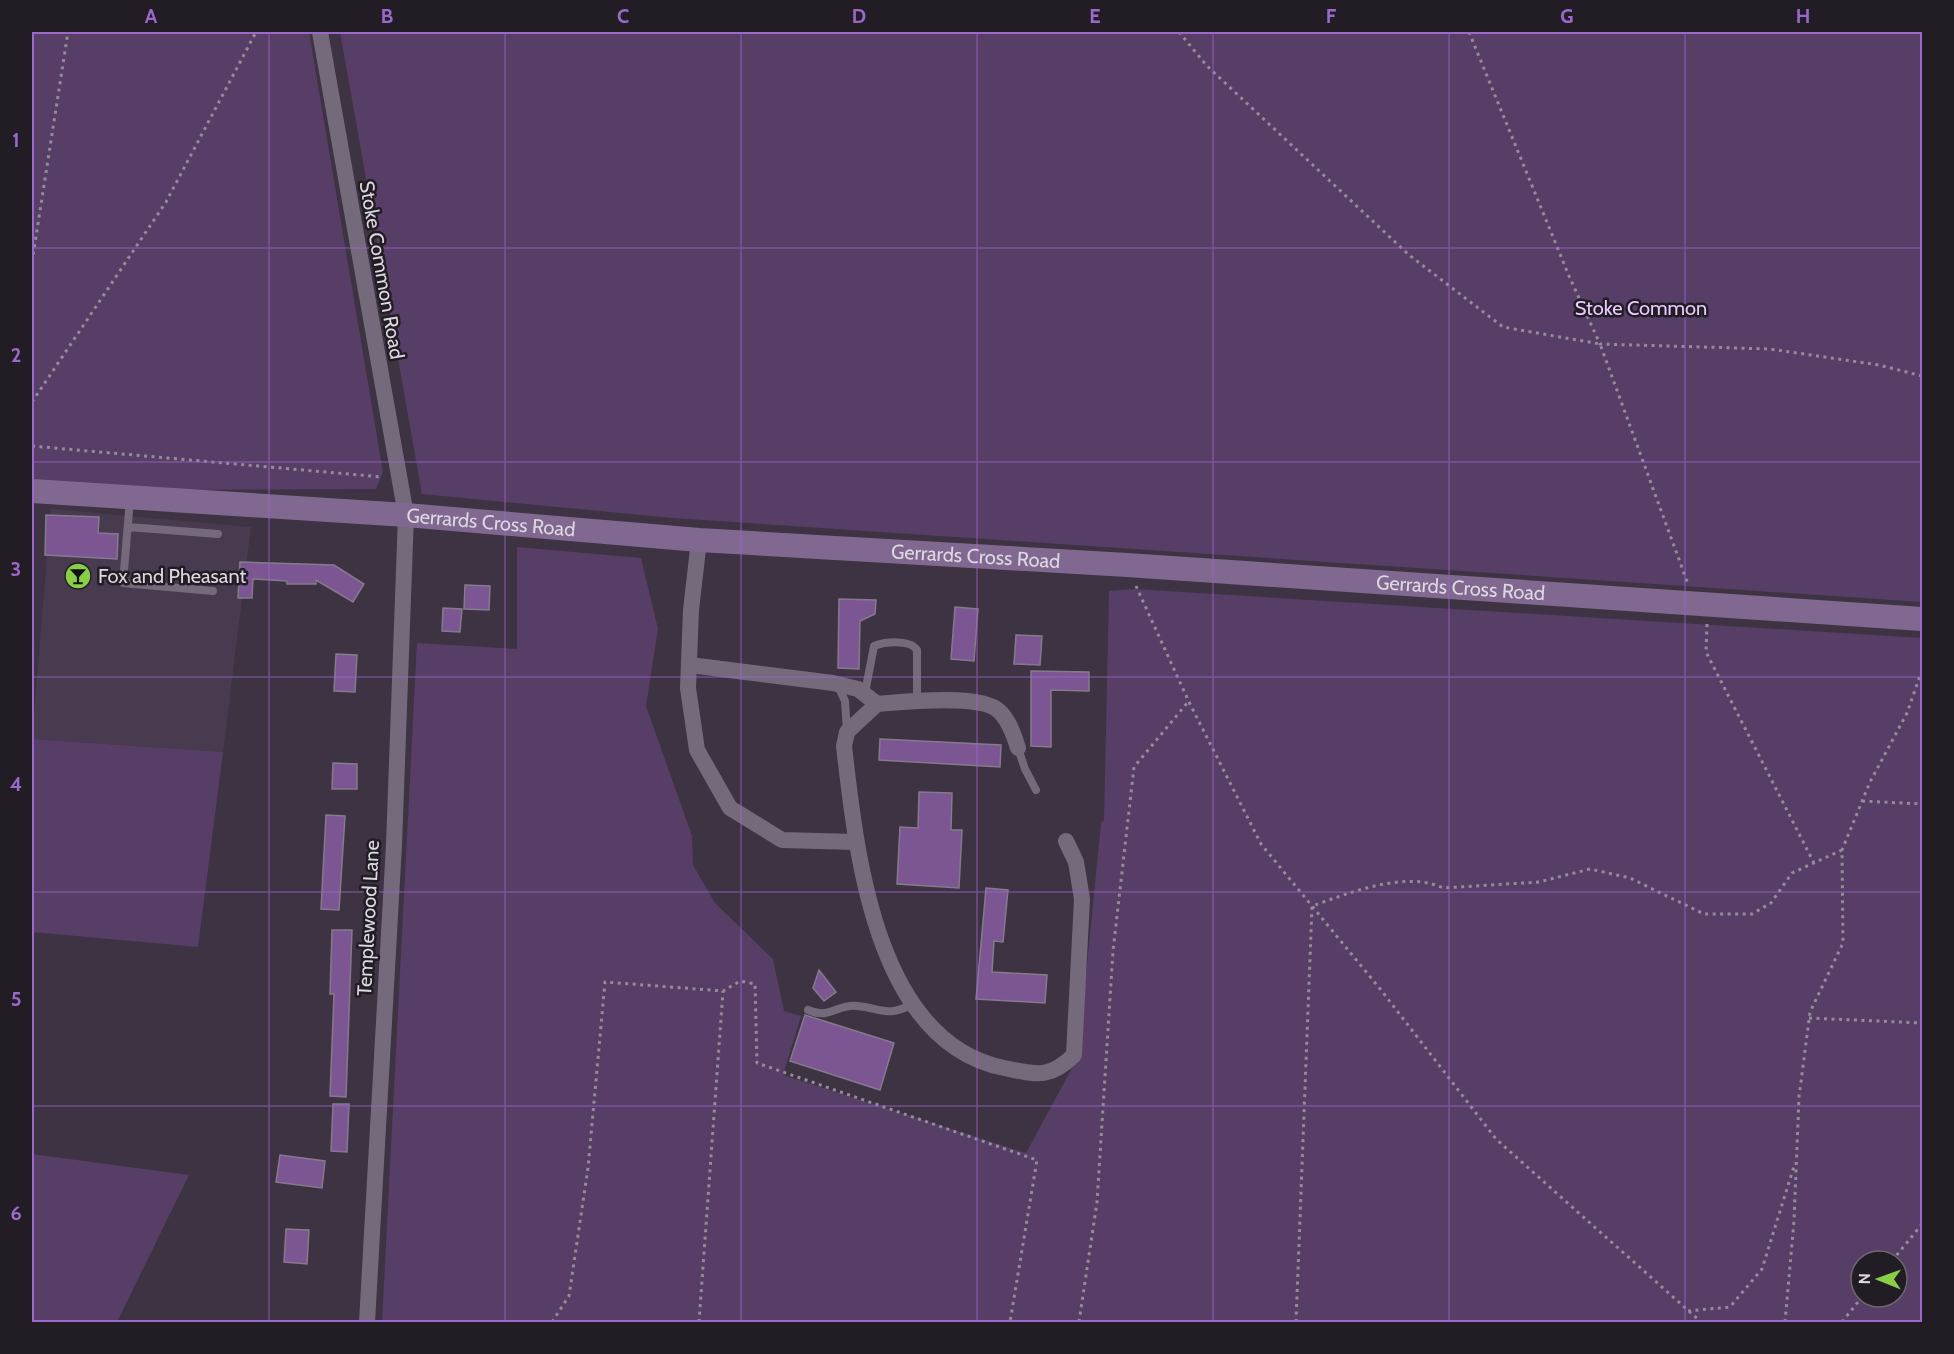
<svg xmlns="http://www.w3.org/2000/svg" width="1954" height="1354" viewBox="0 0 1954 1354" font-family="Cabin,sans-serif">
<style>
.built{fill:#483b50}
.green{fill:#573e66;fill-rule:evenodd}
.building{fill:#7c5692;stroke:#857a8d;stroke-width:1.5}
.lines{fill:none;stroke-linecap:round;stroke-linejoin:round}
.path{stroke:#948c99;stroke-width:3;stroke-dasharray:3 4.5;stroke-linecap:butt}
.service{stroke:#756a7c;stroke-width:8}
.minor{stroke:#756a7c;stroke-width:16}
.secondary{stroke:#816890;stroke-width:24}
.grid{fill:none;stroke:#9d68cb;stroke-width:1.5;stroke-opacity:0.55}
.labels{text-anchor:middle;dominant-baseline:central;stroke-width:5;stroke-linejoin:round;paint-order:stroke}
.street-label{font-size:20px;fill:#ddd7e1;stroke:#221d24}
.park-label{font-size:20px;fill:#eacaff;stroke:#221d24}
.poi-label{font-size:20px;fill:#ddd7e1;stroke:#221d24;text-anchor:start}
.neatline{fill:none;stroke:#9d68cb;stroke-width:2}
.grid-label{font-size:20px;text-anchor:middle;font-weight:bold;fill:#9d68cb}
</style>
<rect width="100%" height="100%" fill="#3d3343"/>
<path class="built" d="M51,509L251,527L223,752L32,739Z"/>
<path class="green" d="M32,32H309L383,472L376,489L112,490L32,484Z
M340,32H1922V602L673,518L422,494Z
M517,547L641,558L658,629L646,706L692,836L693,865L715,903L773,959L784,1011L801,1016L783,1075L1026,1153L1078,1057L1101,823L1104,820L1109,591L1134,589L1922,638V1322H382L417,643L517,649ZM1861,1261H1897V1297H1861Z
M32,739L223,752L198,947L32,932Z
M32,1154L189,1175L117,1322H32Z"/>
<path class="building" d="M46,515L99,517L98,533L118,534L117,559L45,555Z
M240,562L334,565L364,584L353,602L316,580V584H287V581L253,579L252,598H238Z
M465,585L490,586L489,610L464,609Z
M839,599L876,600L875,614L860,621L859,669L838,668Z
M955,607L978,609L974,661L951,659Z
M443,608L462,609L460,632L442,631Z
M1016,635L1042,636L1040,665L1014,664Z
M336,654L357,655L355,692L334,691Z
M1031,671L1089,672V691L1051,690V747L1031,746Z
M880,739L1001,745L1000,767L879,760Z
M333,763L357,764V789H332Z
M919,792L952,793L951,830H962L959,888L897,884L900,827L918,828Z
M326,815L345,816L339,910L321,909Z
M986,888L1008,890L1003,942L994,941L992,972L1047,975L1045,1003L976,999Z
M332,930H352L346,1097L330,1096L334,994H330Z
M819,970L836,992L824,1001L813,988Z
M805,1015L894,1043L880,1090L790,1061Z
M333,1104H349L347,1152L331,1151Z
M280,1155L325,1161L322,1188L276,1182Z
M286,1229L309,1230L307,1264L284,1262Z"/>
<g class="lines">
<path class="path" d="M1179,32L1207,66L1409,255L1503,327L1600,344L1688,584
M1469,32L1569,276L1600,344L1770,349L1879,365L1922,376
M32,262L68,32
M32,402L166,202L256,32
M32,446L382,477
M1136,586L1189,702L1261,844L1381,990L1496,1139L1701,1322
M1707,624L1706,652L1814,863
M1862,801L1922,804
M1809,1018L1922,1023
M1892,1261L1922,1224
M1688,1311L1730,1307L1762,1269L1795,1163
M552,1322L569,1296L588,1168L605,982L723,991L740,981L755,984L757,1063L1037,1160L1010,1322
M699,1322L723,991
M1079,1322L1097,1202L1113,951L1134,767L1188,702
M1296,1322L1312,906C1349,893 1406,870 1443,888L1539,882L1590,869L1630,878L1704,914H1752L1771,903L1792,873L1842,850
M1785,1322L1794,1221L1799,1097L1810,1012L1843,943L1842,850L1870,782L1907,713L1922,670
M1842,1322L1862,1297"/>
<path class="service" d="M130,499L123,583L213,591
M128,527L218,534
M837,684L845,701L847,732
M865,693L874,646C884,642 910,639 917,650V702
M1018,748L1025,769L1036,790
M808,1010C830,1020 836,1004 857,1006C881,1008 888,1018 912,1004"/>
<path class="minor" d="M320,32L406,515L394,845L367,1322
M699,540L691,610L688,688L697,750L730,808L782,840L855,842
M690,665L833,683L858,689L877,704C902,702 981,693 999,711C1009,720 1014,735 1018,748
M877,704L847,732L844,746C856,851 875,1042 1004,1068C1036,1074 1049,1080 1074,1055L1082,899L1076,862L1066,841"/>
<path class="secondary" id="s1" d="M32,491L406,515L699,540L1127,565L1922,619"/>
</g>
<path class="grid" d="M269,32V1322M505,32V1322M741,32V1322M977,32V1322M1213,32V1322M1449,32V1322M1685,32V1322M32,248H1922M32,462H1922M32,677H1922M32,892H1922M32,1106H1922"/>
<defs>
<symbol id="bar-disc" viewBox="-11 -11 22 22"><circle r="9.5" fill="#8ace48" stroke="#221d24"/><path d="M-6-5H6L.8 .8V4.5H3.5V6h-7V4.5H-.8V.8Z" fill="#111"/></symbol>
</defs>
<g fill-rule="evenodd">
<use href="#bar-disc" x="63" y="561" width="30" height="30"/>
</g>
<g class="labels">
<g class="street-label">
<text transform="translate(382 270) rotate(80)">Stoke Common Road</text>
<text stroke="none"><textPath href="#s1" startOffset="460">Gerrards Cross Road</textPath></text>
<text stroke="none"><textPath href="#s1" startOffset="946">Gerrards Cross Road</textPath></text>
<text stroke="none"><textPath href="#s1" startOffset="1432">Gerrards Cross Road</textPath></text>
<text transform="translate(368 918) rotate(-87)">Templewood Lane</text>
</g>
<g class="park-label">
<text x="1641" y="308">Stoke Common</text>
</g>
<g class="poi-label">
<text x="98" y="576">Fox and Pheasant</text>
</g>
</g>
<rect width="1954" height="1354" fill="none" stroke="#221d24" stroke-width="66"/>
<g transform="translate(1879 1279) rotate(271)"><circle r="28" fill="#221d24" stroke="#6d6770" stroke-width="1.5"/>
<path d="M0-4.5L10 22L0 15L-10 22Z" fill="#8ace48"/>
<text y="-9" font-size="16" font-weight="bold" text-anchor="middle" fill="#ddd7e1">N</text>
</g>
<rect x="33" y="33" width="1888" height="1288" class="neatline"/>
<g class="grid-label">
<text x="151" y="23">A</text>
<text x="387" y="23">B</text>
<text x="623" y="23">C</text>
<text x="859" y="23">D</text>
<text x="1095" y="23">E</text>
<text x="1331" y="23">F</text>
<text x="1567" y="23">G</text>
<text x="1803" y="23">H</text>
<text x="16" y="147">1</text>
<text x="16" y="362">2</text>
<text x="16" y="576">3</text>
<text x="16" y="791">4</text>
<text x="16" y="1006">5</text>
<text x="16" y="1220">6</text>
</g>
</svg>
